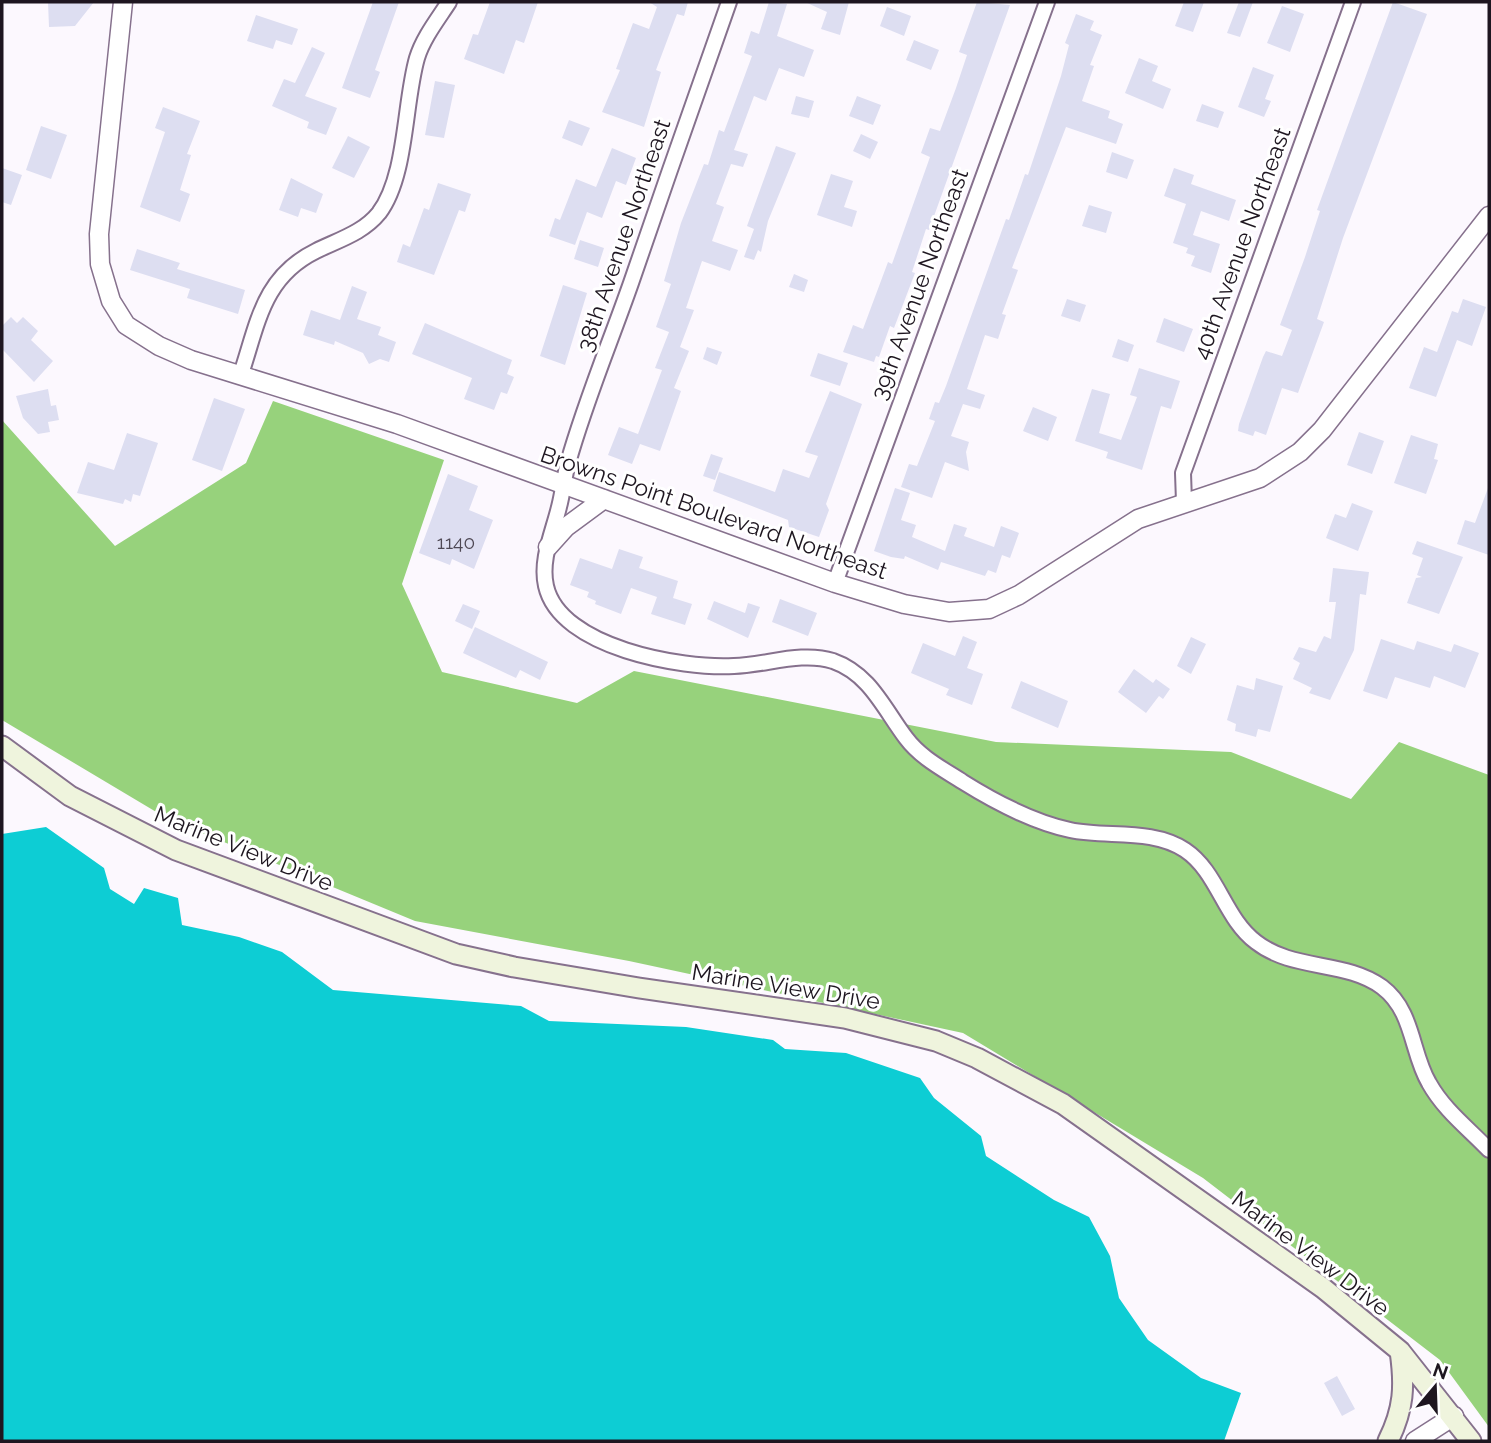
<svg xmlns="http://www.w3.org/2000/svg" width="1491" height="1443" viewBox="0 0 1491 1443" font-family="Raleway,sans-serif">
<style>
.forest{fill:#97d27c}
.water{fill:#0dcdd4}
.building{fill:#dddef1}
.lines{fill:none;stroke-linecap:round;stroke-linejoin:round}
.minor-casing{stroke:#86718d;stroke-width:18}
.tertiary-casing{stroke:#86718d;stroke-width:21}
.secondary-casing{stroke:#86718d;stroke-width:23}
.minor{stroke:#fff;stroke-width:14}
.tertiary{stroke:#fff;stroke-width:18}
.secondary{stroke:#eff4dd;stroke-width:19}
.labels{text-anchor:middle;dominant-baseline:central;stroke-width:6;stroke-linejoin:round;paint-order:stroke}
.number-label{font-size:19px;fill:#4e4854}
.street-label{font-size:23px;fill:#1e1620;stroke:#fff}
</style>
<rect width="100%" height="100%" fill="#fcf8fe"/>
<path class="forest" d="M273,401L444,460L402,584L442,672L577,703L634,671L996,742L1231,752L1351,799L1399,742L1489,775V1427L1440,1360L1203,1178L963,1033L629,961L415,921L168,819L2,720V420L115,546L246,463Z"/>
<path class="water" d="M46,827L104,868L110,889L134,904L144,888L178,898L182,925L239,937L282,952L333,990L521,1006L549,1021L686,1027L773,1040L785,1049L846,1053L920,1078L934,1098L981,1136L986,1156L1054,1200L1089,1217L1110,1256L1119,1298L1148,1340L1201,1378L1241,1393L1224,1441H2V834Z"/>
<path class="building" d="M48,2H94L75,26L49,27Z
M373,2H399L375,70L380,72L370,98L342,88Z
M490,2H538L524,43L516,40L504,74L464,59L473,34L478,35Z
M649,2H688L684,16L677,14L656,70L661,72L644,127L602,112L620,70L616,69L633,23L649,29L657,7Z
M769,2L787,4L777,36L814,50L804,77L779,68L766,101L754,96L734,150L748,154L743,167L731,164L716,204L724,207L712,241L738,250L730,271L702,261L686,308L694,310L680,347L689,351L674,388L681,391L660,451L640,444L632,464L608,455L619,427L638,434L662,370L655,368L669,332L656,327L671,284L664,281L681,223L704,164L708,165L719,130L724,132L752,56L744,53L751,31L759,34Z
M805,2H849L840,35L821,29L827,12Z
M977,2L1010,5L929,230L926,229L912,272L915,273L894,328L890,326L879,357L876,356L874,362L843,352L853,325L863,329L888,262L892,264L930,157L921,153L930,128L940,131L956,88L967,55L959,52Z
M1184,2H1204L1193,32L1175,26Z
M1239,2H1253L1240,37L1227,33Z
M1393,2L1427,14L1343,238L1317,319L1324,322L1298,393L1282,388L1266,435L1255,431L1253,436L1238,431L1239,424L1263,357L1266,351L1282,356L1292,330L1280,325L1305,257L1320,211L1317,210L1345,133Z
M1282,6L1304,14L1290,52L1267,43Z
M887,7L911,16L904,36L880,26Z
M1076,14L1094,21L1090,30L1102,35L1090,65L1094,66L1082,101L1110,111L1108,118L1123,124L1116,144L1066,127L1012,268L1018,270L1002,314L1006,315L998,339L985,335L967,389L985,395L980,409L963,404L951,436L969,442L966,452L969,471L945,462L932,498L901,487L909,464L917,466L935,421L929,419L935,402L939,403L946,386L1006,219L1009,220L1025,174L1028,175L1061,76L1069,45L1065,43Z
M256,15L298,29L292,45L276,40L273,49L247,41Z
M914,40L939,50L931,70L906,60Z
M312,47L325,53L305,96L337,108L326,135L307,128L309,122L272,106L284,79L295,83Z
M1139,58L1158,66L1152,81L1171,89L1163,109L1125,93Z
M1253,67L1274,75L1265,99L1271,101L1264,117L1238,107Z
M435,81L455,85L444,138L425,135Z
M796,96L814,101L809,118L791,114Z
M857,96L881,105L873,125L849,116Z
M1202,104L1224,112L1218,128L1196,121Z
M163,107L200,121L187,154L191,155L180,190L190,194L180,222L140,207L165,132L155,128Z
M569,120L590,128L582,146L562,138Z
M41,126L67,135L51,179L26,170Z
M861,134L878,142L870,159L853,151Z
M348,136L370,147L354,178L332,168Z
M776,146L796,153L768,221L761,252L758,250L754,260L744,257L754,229L747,226Z
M612,148L636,158L626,185L616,181L602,218L587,212L575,245L549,236L555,218L560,220L576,179L596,187Z
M1112,152L1134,160L1127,179L1106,172Z
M2,168L22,175L11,205L2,202Z
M1174,168L1194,175L1191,184L1236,200L1229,221L1201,211L1193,235L1220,244L1211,273L1191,266L1195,256L1186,253L1188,248L1173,243L1186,204L1164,196Z
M831,174L853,181L844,207L857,211L852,227L817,215Z
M291,178L323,194L316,213L301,208L298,217L279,210Z
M438,183L471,194L465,212L459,210L434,275L397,262L403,244L410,247L424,208L429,210Z
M1089,205L1112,212L1106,233L1082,226Z
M580,240L604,248L598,267L574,259Z
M137,249L180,263L177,269L245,290L238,314L187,298L190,289L130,270Z
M794,274L808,280L804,292L789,287Z
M563,285L587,293L565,365L540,356Z
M352,286L367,292L357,319L381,327L378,335L396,342L389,362L380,359L369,364L363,353L335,341L334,345L303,335L311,310L340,320Z
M1067,299L1086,305L1080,322L1061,316Z
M1463,299L1486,307L1472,346L1457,340L1436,397L1409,388L1424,347L1437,352L1452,311L1458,313Z
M11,317L17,323L23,317L38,331L31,340L53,361L34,382L2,349V326Z
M1164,318L1193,329L1184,352L1156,342Z
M425,323L512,360L507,374L514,377L507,394L501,392L494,410L464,399L472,378L412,354Z
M1118,339L1134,345L1128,362L1112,357Z
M707,347L722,352L717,365L703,359Z
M818,353L848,363L840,386L810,376Z
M1139,368L1180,381L1171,409L1161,406L1142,470L1106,458L1108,452L1075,441L1092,389L1110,394L1099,433L1121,440L1137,397L1130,395Z
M48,389L51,406L56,405L59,420L48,422L50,432L38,434L23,418L16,396Z
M830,391L862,404L826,504L829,510L819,537L789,527L788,520L713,491L719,472L775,492L783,469L809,478L818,456L805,452Z
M214,398L245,409L222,471L192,460Z
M1033,407L1057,417L1048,441L1023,431Z
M1359,432L1384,441L1372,474L1347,465Z
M127,433L158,443L140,496L133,494L131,502L125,499L123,504L77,493L88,462L114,470Z
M1411,435L1438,444L1434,459L1438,460L1426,494L1394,483Z
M711,454L723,458L715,480L703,476Z
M448,474L478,486L469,510L493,520L474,569L452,559L450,565L419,553Z
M895,488L910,493L901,520L916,525L912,537L945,551L954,524L967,528L964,536L994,547L1001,526L1019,533L1010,558L1002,555L996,573L988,570L985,576L941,562L938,570L905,556L904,559L891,557L874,551Z
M1488,488H1489V555L1457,544L1465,520L1475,523Z
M1352,503L1373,511L1358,551L1326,538L1335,514L1346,518Z
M1417,541L1463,557L1439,614L1407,603L1416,578L1422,577L1417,575L1423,558L1412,554Z
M619,549L643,557L639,568L678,581L673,598L692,604L685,625L651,614L657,597L631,588L621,614L595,604L596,601L587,597L589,592L570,585L580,558L612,569Z
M1333,568L1369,572L1366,595L1360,594L1354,650L1330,700L1309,693L1312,688L1293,679L1300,663L1293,659L1299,647L1316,652L1324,636L1331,639L1336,602H1329Z
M780,599L817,613L808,636L772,622Z
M714,601L745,613L748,603L760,607L748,638L707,619Z
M463,604L480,611L472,629L455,621Z
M475,627L548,662L540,680L520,670L516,678L463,653Z
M963,636L977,642L967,668L983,674L972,705L946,695L949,689L911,673L923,643L955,656Z
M1191,637L1206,644L1191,674L1177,666Z
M1381,639L1414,650L1417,641L1451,652L1454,644L1479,653L1465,688L1434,676L1430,688L1395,677L1387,699L1363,691Z
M1134,669L1153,683L1156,679L1170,689L1163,699L1159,696L1146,713L1118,692Z
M1256,678L1283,686L1270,732L1258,729L1256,737L1235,731L1236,724L1227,720L1237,685L1254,690Z
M1021,681L1068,701L1058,728L1011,708Z
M1337,1376L1355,1409L1342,1416L1324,1383Z"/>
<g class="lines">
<defs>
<path id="minor" d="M729,2C696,96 663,189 631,283C610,343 585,402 568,463C564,477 563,492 559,507C553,532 540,560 546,586C560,648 682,669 734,666C766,665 802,651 833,661C870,674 884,709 906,738C921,758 943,769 963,782C995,802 1033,822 1070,830C1107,838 1152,828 1185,850C1218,872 1224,918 1256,942C1293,971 1345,960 1382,987C1414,1011 1411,1053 1429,1083C1444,1110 1468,1128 1489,1150
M241,374C258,323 263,277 316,251C338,240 363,233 379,213C407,176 404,103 417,58C423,38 438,19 449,2
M1184,502L1183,473L1353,2
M835,583L1047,2"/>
<path id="tertiary" d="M123,2L99,234L100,264L111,301L126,325L159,346L191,360L397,424L835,583L904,604L949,612L989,609L1019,595L1138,519L1260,478L1300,452L1322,430L1489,216
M548,547L566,527L604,499
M1415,1441L1454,1416"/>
<path id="secondary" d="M2,746L70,796L176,850L456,954L514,967L639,988L845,1018L936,1041L977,1058L1063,1104L1323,1288L1400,1351L1471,1441
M1388,1441C1404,1409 1405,1386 1400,1351"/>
</defs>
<use href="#minor" class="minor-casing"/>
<use href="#tertiary" class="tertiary-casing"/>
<use href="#secondary" class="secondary-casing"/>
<use href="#minor" class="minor"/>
<use href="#tertiary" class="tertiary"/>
<use href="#secondary" class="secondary"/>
</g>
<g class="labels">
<g class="number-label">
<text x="456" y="542">1140</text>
</g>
<g class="street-label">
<text transform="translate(623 235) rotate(-71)">38th Avenue Northeast</text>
<text transform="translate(1241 243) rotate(-70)">40th Avenue Northeast</text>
<text transform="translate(919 284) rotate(-70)">39th Avenue Northeast</text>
<text transform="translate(714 512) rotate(19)">Browns Point Boulevard Northeast</text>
<text transform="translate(244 848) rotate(22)">Marine View Drive</text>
<text transform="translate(786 986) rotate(9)">Marine View Drive</text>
<text transform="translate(1311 1253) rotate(37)">Marine View Drive</text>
</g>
</g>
<rect width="1491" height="1443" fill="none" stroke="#1e1620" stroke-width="7"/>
<g transform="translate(1435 1387) rotate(19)" stroke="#ffffff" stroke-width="5" paint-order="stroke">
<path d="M0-5L12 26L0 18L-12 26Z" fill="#1e1620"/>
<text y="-10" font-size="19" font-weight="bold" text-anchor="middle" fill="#1e1620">N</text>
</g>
</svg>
